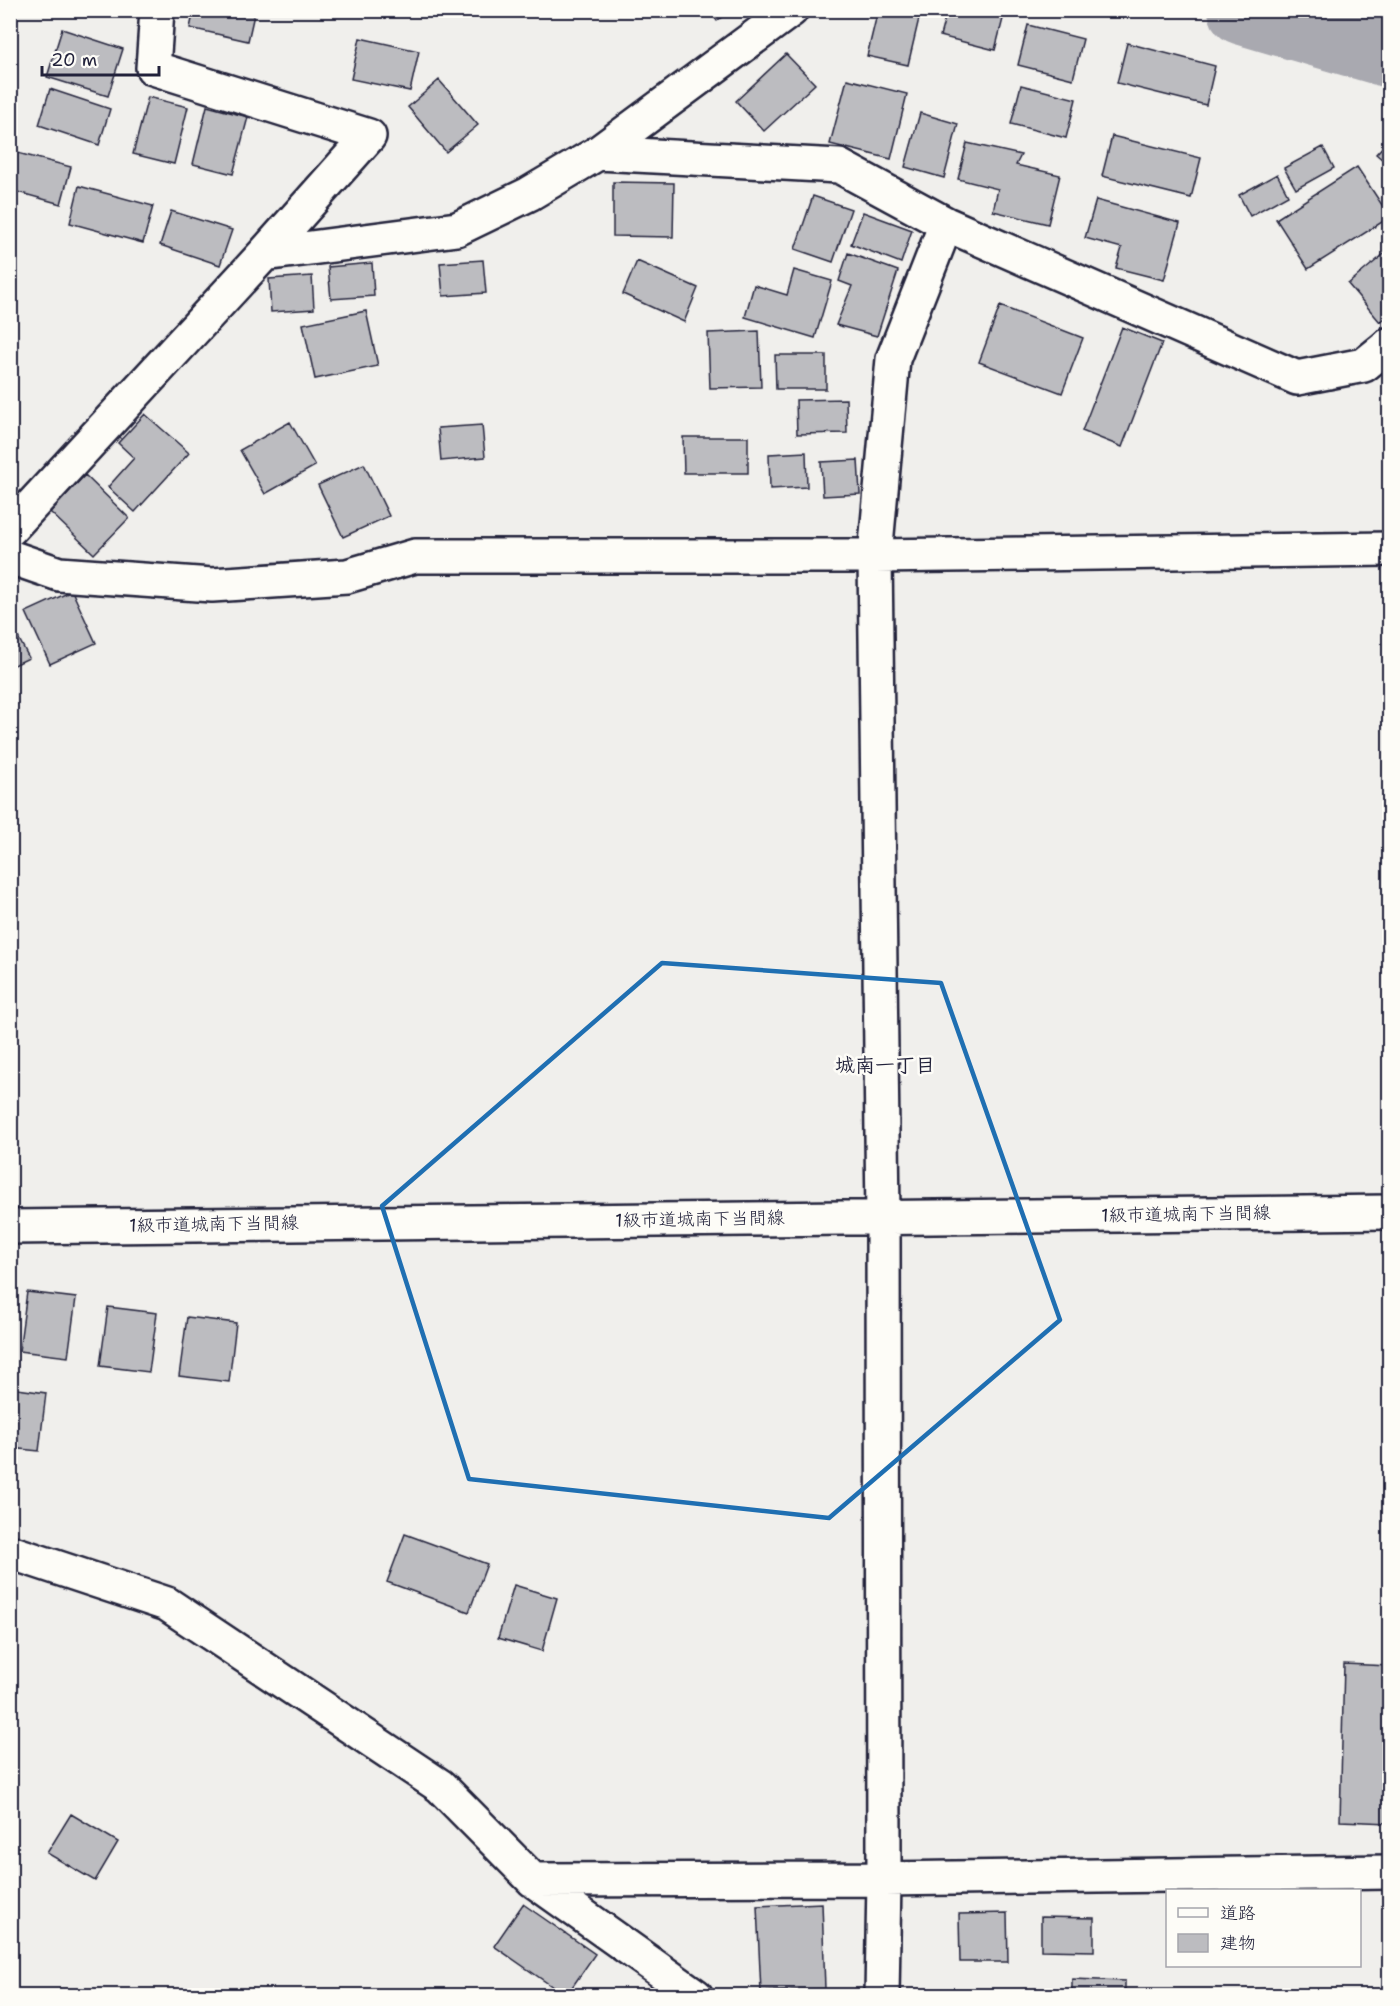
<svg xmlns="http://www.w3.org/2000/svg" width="1400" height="2006" viewBox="0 0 1400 2006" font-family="'Shantell Sans','Klee One',sans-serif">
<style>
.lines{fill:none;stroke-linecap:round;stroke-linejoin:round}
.river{stroke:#a9a9b0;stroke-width:70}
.building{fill:#bcbcc0;stroke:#22223b;stroke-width:1.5}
.minor-casing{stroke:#22223b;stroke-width:38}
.minor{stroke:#fdfcf7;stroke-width:33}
.marked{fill:none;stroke:#1f6fb2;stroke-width:4.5;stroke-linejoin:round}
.labels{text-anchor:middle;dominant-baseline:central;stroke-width:5;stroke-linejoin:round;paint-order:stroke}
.street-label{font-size:18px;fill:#22223b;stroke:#fdfcf7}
.neighbourhood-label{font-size:20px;font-weight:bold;fill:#22223b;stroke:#fdfcf7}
</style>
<rect width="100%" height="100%" fill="#f0efec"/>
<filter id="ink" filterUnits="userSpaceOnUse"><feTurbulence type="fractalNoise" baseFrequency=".0167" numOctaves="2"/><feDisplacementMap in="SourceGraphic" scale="12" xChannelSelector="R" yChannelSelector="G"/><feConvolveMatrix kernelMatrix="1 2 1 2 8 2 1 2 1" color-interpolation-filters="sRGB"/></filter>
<g filter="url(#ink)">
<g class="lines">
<path class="river" d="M1243,10L1390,53"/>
</g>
<path class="building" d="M194,10H255L248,41L190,28Z
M709,10H730L717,21Z
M878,10H921L908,65L867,56Z
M947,10L1005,11L995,50L940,36Z
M1028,25L1083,39L1073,79L1018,65Z
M62,29L123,49L108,96L47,77Z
M360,38L419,51L410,91L351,79Z
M1127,43L1215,66L1206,105L1117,83Z
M786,54L815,84L764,131L736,101Z
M847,79L907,94L891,159L830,144Z
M439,80L478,125L446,152L408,107Z
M1021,85L1076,99L1066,138L1011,124Z
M50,89L110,109L99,145L39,125Z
M148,97L188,107L174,164L133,154Z
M207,106L248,117L233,174L193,164Z
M920,113L958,124L944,178L905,167Z
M1112,136L1201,158L1191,198L1102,176Z
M1390,139V166L1376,154Z
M967,143L1021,155L1016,165L1060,175L1048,224L993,211L998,189L958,179Z
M1323,147L1334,168L1296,189L1284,168Z
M10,151L71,167L61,204L10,190Z
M1357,167L1390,217L1308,269L1276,219Z
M1277,174L1288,195L1250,216L1239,195Z
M613,182L674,183L673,237L613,236Z
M79,186L153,206L143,243L70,223Z
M813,196L851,209L833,262L795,249Z
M1096,200L1180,223L1164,280L1116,268L1122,248L1085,238Z
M171,211L232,230L220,265L160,245Z
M863,212L912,230L901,263L851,244Z
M1390,249V314L1380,322L1348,284Z
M848,253L898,271L877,336L836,325L852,286L839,281Z
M483,260L486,293L443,296L440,263Z
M637,261L698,288L684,322L623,294Z
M372,263L374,296L331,299L328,267Z
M794,270L832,281L815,338L745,317L754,285L787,295Z
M312,276L314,309L271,312L269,279Z
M1000,306L1083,338L1062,393L979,362Z
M366,311L378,366L315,379L303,324Z
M1122,327L1162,343L1122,447L1082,431Z
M759,331L761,387L710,388L708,333Z
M775,355H826V389H776Z
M846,399L847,433L797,434L796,400Z
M145,414L189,453L135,512L108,487L134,458L118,443Z
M290,422L315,466L265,494L240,450Z
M482,425L485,457L441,461L438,428Z
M683,437H748V473H684Z
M806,452L807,487L770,489L769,454Z
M858,460L860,494L823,496L821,462Z
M364,464L389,516L343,537L318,485Z
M85,475L129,518L94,554L50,512Z
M72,591L96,643L50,664L26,612Z
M10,622L29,658L10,667Z
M27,1292L76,1298L68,1357L19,1351Z
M108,1307L157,1313L149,1372L100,1366Z
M187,1317L236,1323L229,1382L179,1376Z
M10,1388L46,1393L39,1451L10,1448Z
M405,1534L487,1564L469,1612L387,1582Z
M514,1585L557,1598L542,1651L498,1638Z
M1344,1664L1390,1666V1823L1340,1821Z
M71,1814L118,1842L95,1881L47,1853Z
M822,1903L825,1989L761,1992L757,1906Z
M523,1904L595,1954L566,1996L494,1946Z
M1007,1913L1008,1962H960L959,1914Z
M1041,1917L1094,1918V1951L1041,1950Z
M1072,1979L1125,1981V1996H1072Z
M1015,1991V1996H966V1992Z"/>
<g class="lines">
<defs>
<path id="minor" d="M157,10L153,68L369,136L264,254
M598,153L839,166L946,224L1297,378L1364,365L1390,344
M10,529L264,254L457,229L529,194L598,153L791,10
M10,557L59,574L212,585L347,576L415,556H875L1390,549
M10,1227L1390,1212
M10,1552L167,1604L440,1786L533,1880L696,1996
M533,1880L884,1879L1390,1872
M882,1996L884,1879L883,1217L875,556L893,359L946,224"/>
</defs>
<use href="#minor" class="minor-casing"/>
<use href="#minor" class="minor"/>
</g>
</g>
<path class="marked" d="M662,963L941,983L1060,1320L829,1518L469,1479L382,1206Z"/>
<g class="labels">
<g class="street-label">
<text transform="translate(1186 1214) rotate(-1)">1級市道城南下当間線</text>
<text transform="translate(700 1219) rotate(-1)">1級市道城南下当間線</text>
<text transform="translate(214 1224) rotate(-1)">1級市道城南下当間線</text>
</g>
<g class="neighbourhood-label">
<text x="885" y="1065">城南一丁目</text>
</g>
</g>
<rect width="1400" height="2006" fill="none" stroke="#fdfcf7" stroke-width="36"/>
<rect x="18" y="18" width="1364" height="1970" fill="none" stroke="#22223b" stroke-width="2" filter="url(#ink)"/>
<rect x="1166" y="1889" width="195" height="78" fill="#fdfcf7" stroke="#a5a5ac" stroke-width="1.5"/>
<rect x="1178" y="1908" width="30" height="9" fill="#fdfcf7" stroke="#a5a5ac" stroke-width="1.5"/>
<text x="1220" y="1919" font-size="18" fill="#22223b">道路</text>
<rect x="1178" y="1934" width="30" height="18" fill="#bcbcc0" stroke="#a5a5ac" stroke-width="1.5"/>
<text x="1220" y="1949" font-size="18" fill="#22223b">建物</text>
<path d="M42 66v9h117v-9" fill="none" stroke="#22223b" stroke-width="3"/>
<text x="51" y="66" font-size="18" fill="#22223b" stroke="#fdfcf7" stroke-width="4.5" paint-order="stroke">20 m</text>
</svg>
